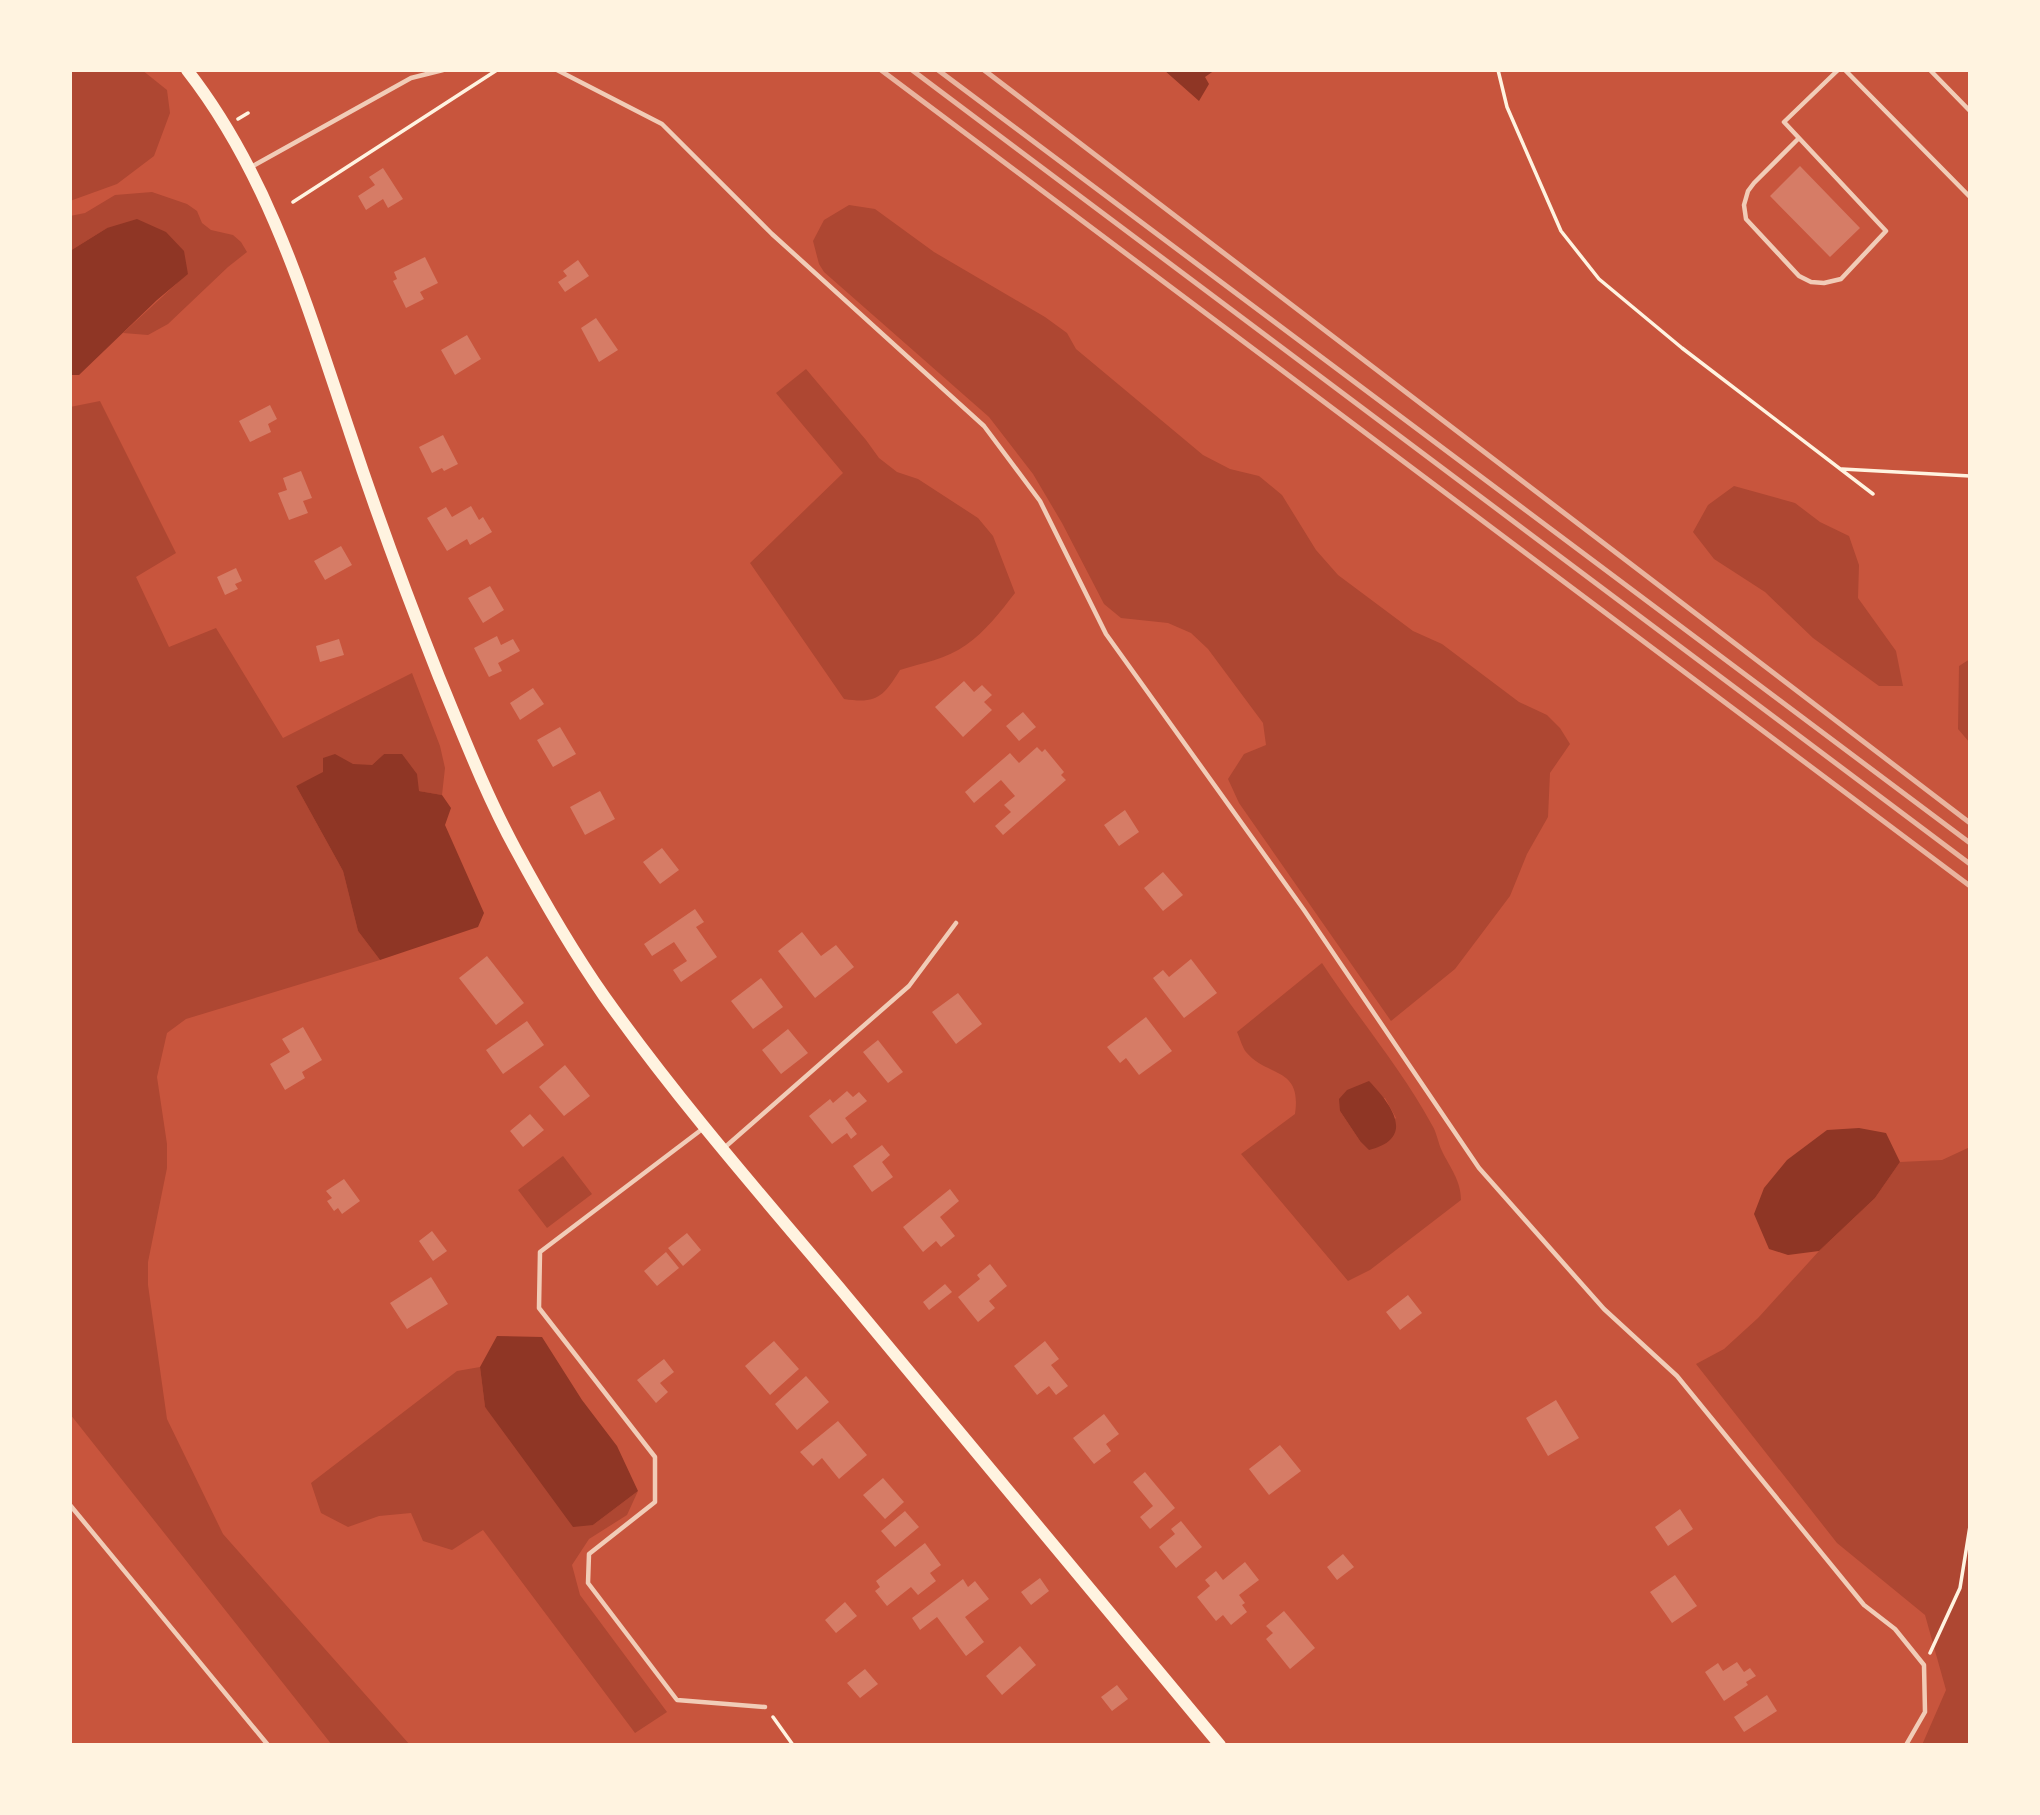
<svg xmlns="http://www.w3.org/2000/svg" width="2040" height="1815" viewBox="0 0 2040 1815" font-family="'Sofia Sans Condensed',sans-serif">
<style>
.green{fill:#ae4732;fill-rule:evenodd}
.water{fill:#8f3625}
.building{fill:#d67c66}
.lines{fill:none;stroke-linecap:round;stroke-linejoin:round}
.path{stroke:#fff3e0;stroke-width:3.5}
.service{stroke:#f1ccb7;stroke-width:4.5}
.secondary{stroke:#fff3e0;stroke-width:12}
.rail{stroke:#e9b49f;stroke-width:5}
</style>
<rect width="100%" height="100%" fill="#c8553d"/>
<path class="green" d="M70,70H142L167,90L170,113L154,156L117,184L70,201Z
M152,192L187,204L197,211L202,223L211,230L233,235L241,242L247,252L228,267L168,324L148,335L123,333L188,273L107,228L70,251V216L85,213L115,195Z
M849,205L875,209L934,252L1045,317L1067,333L1076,349L1203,455L1230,469L1259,476L1282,495L1316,550L1338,575L1413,631L1442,644L1519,702L1547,715L1560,728L1570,744L1550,773L1548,817L1527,854L1510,896L1455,969L1391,1021L1239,803L1228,779L1244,754L1266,745L1263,723L1208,649L1191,633L1168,623L1121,618L1104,604L1062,523L1033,474L989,417L824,272L819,264L813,241L824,220Z
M806,369L866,440L879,458L897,472L918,479L978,518L993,536L1015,593C1001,611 985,632 966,645C947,659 922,663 900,670C883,697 877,704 844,699L750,563L843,473L776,393Z
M100,401L176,553L136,577L169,647L216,628L283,738L412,673L440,746L445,768L442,795L419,791L384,754L372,765C343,764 321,773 296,786L343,871L358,931L380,960L186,1019L167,1033L157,1077L167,1144V1168L148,1262V1285L167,1419L223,1534L410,1745H332L70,1414V407Z
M1734,486L1795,503L1820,522L1849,536L1859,565L1858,598L1896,651L1903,686H1879L1813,638L1765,592L1714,559L1693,532L1708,505Z
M1970,659V743L1958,729L1959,666Z
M1322,963C1358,1018 1401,1068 1432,1125C1437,1133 1438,1143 1442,1151C1450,1168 1461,1180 1461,1200L1370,1270L1348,1281L1241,1154L1295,1114C1302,1066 1268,1078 1246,1052C1242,1047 1240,1038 1237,1032ZM1385,1098L1396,1118L1360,1141L1340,1111Z
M1970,1147V1745H1922L1946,1690L1925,1615L1837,1543L1696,1364L1724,1349L1758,1318L1819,1251L1875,1198L1900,1162L1942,1160Z
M563,1156L592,1194L547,1228L518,1190Z
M480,1367L485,1407L593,1525L638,1491L627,1515L589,1539L572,1565L580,1595L667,1712L635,1733L483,1530L452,1550L423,1541L411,1513L379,1516L348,1527L321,1513L311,1483L457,1371Z"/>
<path class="water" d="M1164,70H1215L1205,77L1209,84L1199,101Z
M137,219L166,232L184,251L188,274L157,300L79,375H70V251L107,228Z
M335,754L353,764L372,765L384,754H402L417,774L419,791L442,795L451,808L445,825L484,913L478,927L380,960L358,931L343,871L296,786L323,772V758Z
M1369,1081C1391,1104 1417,1138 1369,1150L1360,1141L1340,1111L1339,1099L1347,1090Z
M1859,1128L1886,1133L1900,1162L1875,1198L1819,1251L1788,1255L1769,1249L1754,1214L1764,1188L1787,1160L1827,1130Z
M497,1336L542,1337L582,1400L617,1446L638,1491L593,1525L573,1527L485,1407L480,1367Z"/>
<path class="building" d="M1800,166L1860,228L1830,257L1770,196Z
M383,168L403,199L388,208L383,199L366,210L358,196L375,185L369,177Z
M425,257L438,283L420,292L424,299L406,308L393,281L397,279L394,272Z
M578,260L589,276L565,292L558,282L567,276L563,271Z
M596,318L618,350L599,362L581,328Z
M467,335L481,359L455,375L441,350Z
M270,405L277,419L268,424L271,432L250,442L239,421Z
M443,435L458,464L444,471L442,468L432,473L419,447Z
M301,471L312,498L303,501L308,513L289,520L278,493L287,490L283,478Z
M471,506L479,520L483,517L492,532L470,545L467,539L447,551L427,518L446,507L452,517Z
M341,546L352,565L325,580L314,561Z
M236,568L242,581L235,584L238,589L225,595L217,577Z
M490,586L504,610L483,623L468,598Z
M497,636L501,645L513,639L520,651L498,663L502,671L489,677L474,648Z
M339,639L344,655L320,662L316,646Z
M964,681L974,692L982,685L992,695L984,702L992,710L963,737L935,707Z
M533,688L544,704L520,720L510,703Z
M1023,712L1036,727L1019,741L1006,726Z
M560,727L576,754L553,767L537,740Z
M1037,747L1042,752L1045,749L1064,772L1061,775L1066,780L1003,835L995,826L1011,812L1004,805L1015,796L1001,780L974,803L965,792L1010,753L1019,763Z
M600,791L615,819L585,835L570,807Z
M1125,810L1139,832L1119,846L1104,825Z
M662,848L679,870L660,884L643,862Z
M1163,872L1183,895L1163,911L1144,888Z
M695,909L704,922L696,927L717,957L681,982L673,970L687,961L674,942L652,956L644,944Z
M802,932L821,956L836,945L854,967L815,998L778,951Z
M487,956L524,1003L496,1025L459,978Z
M1191,959L1217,993L1184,1018L1153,978L1163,970L1169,977Z
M761,978L783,1007L753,1029L731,1001Z
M958,993L982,1024L956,1044L932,1012Z
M1146,1017L1172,1051L1139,1075L1126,1058L1120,1063L1107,1047Z
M527,1021L544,1045L503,1074L486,1050Z
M303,1027L322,1060L302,1072L305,1078L285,1090L270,1064L290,1052L282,1039Z
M788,1029L808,1053L781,1074L762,1050Z
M878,1040L903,1072L888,1083L863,1052Z
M565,1065L590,1096L564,1116L539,1087Z
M847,1091L853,1097L859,1092L867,1101L845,1118L857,1134L851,1139L847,1133L832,1144L809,1116L830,1099L833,1103Z
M530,1114L544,1130L523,1147L510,1131Z
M882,1145L890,1155L882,1162L893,1177L872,1192L853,1166Z
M344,1179L360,1201L342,1214L338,1208L334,1211L327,1201L332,1198L326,1191Z
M950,1189L959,1201L940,1217L955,1236L941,1247L936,1241L923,1252L903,1227Z
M432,1231L447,1251L433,1261L419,1241Z
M687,1233L701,1250L683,1266L668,1248Z
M666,1252L679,1268L657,1286L644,1271Z
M990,1264L1007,1286L989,1301L995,1308L978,1322L958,1297L980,1279L977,1275Z
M431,1277L448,1304L407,1329L390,1303Z
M945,1284L952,1292L929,1310L923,1302Z
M1408,1295L1422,1313L1400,1330L1386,1312Z
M774,1341L799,1369L770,1395L745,1366Z
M1045,1341L1059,1359L1051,1365L1068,1386L1056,1395L1049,1386L1037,1395L1014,1366Z
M664,1359L674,1372L660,1383L668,1392L656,1403L637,1380Z
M806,1376L829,1402L797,1430L775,1404Z
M1556,1400L1579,1438L1548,1456L1526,1418Z
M1104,1414L1119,1434L1106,1444L1111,1451L1094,1464L1073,1438Z
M838,1421L867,1455L839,1479L822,1458L813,1466L800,1452Z
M1280,1445L1301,1471L1269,1495L1249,1469Z
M1145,1472L1175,1508L1150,1529L1140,1517L1153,1506L1133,1482Z
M883,1478L904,1502L885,1519L863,1495Z
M1680,1509L1693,1529L1668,1546L1655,1527Z
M905,1511L919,1527L895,1547L881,1531Z
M1181,1521L1202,1547L1176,1568L1159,1547L1175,1534L1171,1529Z
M925,1543L941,1565L930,1573L936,1581L918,1595L911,1587L887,1606L875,1591L880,1587L876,1581Z
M1343,1554L1354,1567L1337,1580L1327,1567Z
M1245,1562L1259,1580L1239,1595L1245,1603L1242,1605L1247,1612L1231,1625L1223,1615L1216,1621L1197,1597L1210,1586L1205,1580L1216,1571L1223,1580Z
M1675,1575L1697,1606L1672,1623L1650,1592Z
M1040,1578L1049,1591L1031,1605L1021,1592Z
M963,1579L968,1587L975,1581L989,1599L965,1617L984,1642L966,1656L937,1617L920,1630L912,1618Z
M845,1602L857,1616L836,1633L825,1620Z
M1284,1611L1315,1648L1290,1669L1266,1639L1273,1633L1266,1626Z
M1020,1646L1036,1665L1002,1695L986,1676Z
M1737,1662L1744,1672L1750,1668L1756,1676L1746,1682L1748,1685L1724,1701L1705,1672L1718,1663L1723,1671Z
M865,1669L878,1684L860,1698L847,1683Z
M1117,1685L1128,1699L1112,1711L1101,1697Z
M1767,1695L1777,1711L1744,1732L1734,1717Z"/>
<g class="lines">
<path class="path" d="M1498,70L1507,107L1561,231L1599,279L1682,348L1873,494
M238,119L248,113
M293,202L497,70
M1842,469L1970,476
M1930,1653L1960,1588L1970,1526
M773,1717L793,1745"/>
<path class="service" d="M557,70L662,124L772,234L984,426L1040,501L1106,634L1304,910L1479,1168L1604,1309L1677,1376L1864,1605L1895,1629L1924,1665L1925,1712L1906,1745
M1845,70L1970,197
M1930,70L1970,111
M1799,138L1754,183L1748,191L1744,205L1746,219L1799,276L1811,282L1824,283L1841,279L1886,231L1784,122L1838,70
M251,167L411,78L443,70
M705,1127L540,1252L539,1308L655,1457V1502L589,1554L588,1583L677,1700L765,1707
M724,1148L909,986L956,923
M70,1505L268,1745"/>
<path class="secondary" d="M187,70C270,176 307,306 350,433C377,515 407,596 439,677C463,735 486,795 516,850C543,900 572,950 604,996C677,1099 761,1195 843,1292C969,1442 1095,1593 1220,1745"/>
<path class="rail" d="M881,70L1970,886
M912,70L1970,864
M938,70L1970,843
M984,70L1970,823"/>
</g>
<rect width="2040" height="1815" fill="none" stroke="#fff3e0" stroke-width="144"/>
</svg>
